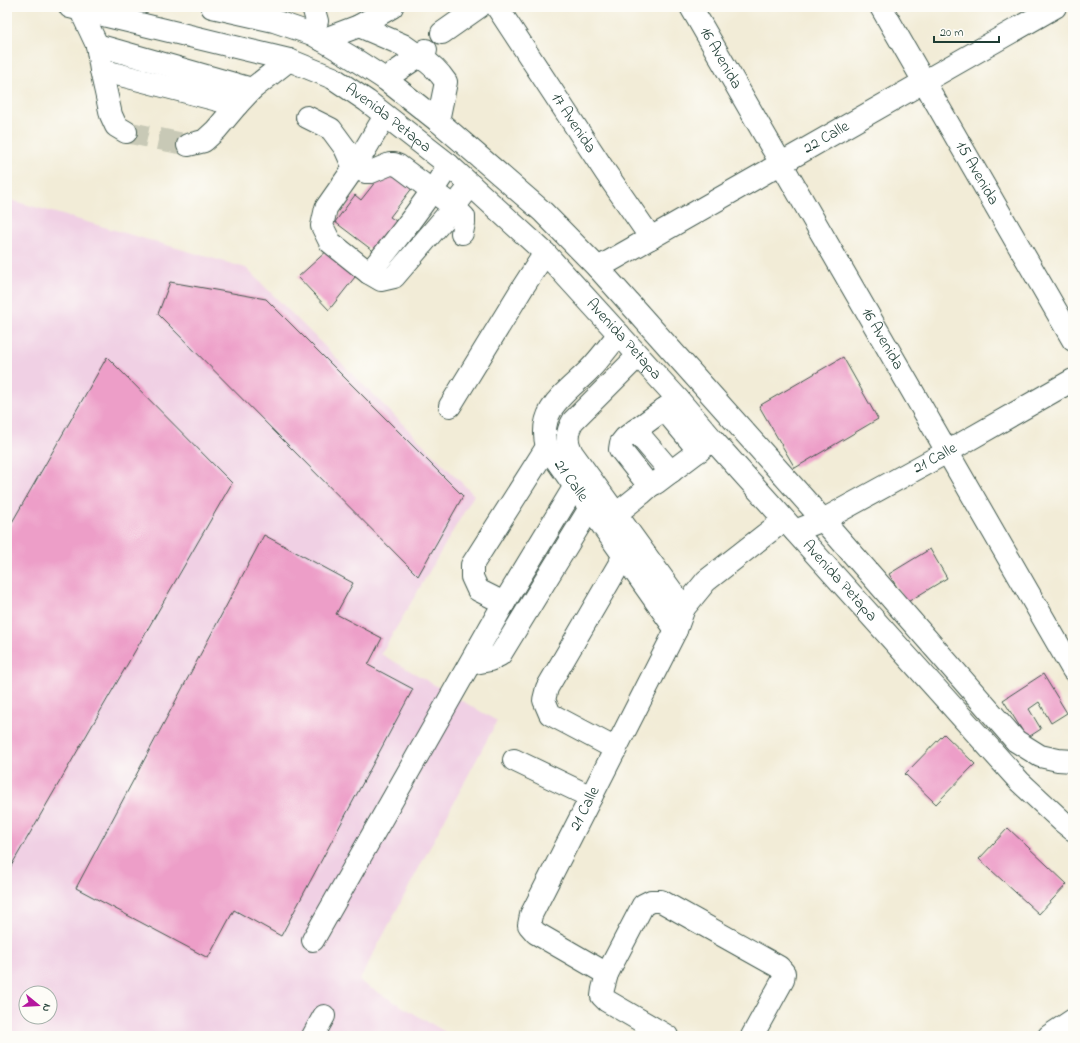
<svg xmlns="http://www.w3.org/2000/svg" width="1080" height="1043" viewBox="0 0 1080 1043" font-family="'Indie Flower',sans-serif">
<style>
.built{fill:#f0d0e4;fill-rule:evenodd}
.building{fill:#ed9ec8}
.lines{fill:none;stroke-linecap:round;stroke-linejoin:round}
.minor-tunnel{stroke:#c8c9b6;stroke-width:22;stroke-dasharray:22 11;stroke-linecap:butt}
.minor-casing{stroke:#3f574c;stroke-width:24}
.major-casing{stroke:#3f574c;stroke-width:24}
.minor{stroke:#fff;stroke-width:22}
.major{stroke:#fff;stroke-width:22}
.labels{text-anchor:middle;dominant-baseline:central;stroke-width:3.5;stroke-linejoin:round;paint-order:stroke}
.street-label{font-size:16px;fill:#1f3d34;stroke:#fdfcf7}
</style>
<rect width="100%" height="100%" fill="#fdfcf7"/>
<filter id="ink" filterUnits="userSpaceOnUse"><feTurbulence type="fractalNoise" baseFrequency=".025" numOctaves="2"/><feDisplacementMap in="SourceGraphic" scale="8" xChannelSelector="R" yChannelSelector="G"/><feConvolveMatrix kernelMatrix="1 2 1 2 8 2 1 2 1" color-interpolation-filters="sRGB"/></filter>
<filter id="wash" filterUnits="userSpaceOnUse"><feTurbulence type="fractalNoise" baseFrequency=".012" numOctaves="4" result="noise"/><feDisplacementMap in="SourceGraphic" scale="16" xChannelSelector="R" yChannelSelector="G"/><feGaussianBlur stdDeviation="0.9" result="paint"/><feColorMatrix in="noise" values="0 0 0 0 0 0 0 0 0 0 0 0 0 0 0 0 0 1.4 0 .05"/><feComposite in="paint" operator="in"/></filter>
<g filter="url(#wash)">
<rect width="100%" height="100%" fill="#f2ecd7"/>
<path class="built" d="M7,199L246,268L474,495L381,654L497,721L359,981L452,1036H7ZM26,993H50V1017H26Z"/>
<g id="blocks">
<path class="building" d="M387,167L413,187L390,217L399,223L376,253L335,222L355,195L361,200Z
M329,249L355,277L329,310L298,277Z
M170,282L266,299L463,496L418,576L158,314Z
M107,357L232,483L7,873V531Z
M843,357L878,419L795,468L759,406Z
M264,535L353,583L336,614L382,638L368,665L413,689L281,936L234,910L208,958L76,888Z
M930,549L947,578L906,603L889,574Z
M1043,674L1067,713L1051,723L1039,702L1029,709L1041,729L1027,738L1003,700Z
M944,734L975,764L936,804L905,774Z
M1008,828L1067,884L1039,914L979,859Z"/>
</g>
</g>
<g filter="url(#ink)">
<use href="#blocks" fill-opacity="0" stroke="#3f574c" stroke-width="1"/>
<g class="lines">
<path class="minor-tunnel" d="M126,132L188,145"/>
<defs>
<g id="minor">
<path id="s1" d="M497,7L606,173L651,238"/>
<path id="s2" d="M691,7L1073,670"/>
<path id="s3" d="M881,7L1073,340"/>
<path d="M80,9L97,45L101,70L111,115L116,126L126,132"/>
<path d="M359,26L403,45L420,57L426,50"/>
<path d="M442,33L479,7"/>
<path d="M312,34L317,21L313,7"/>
<path d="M322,40L359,26L392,7"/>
<path d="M97,45L252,89"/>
<path d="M101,70L237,105"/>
<path d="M385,79L416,58L420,57C430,63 440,73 446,82L438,121"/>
<path d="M385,116L354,168L326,208L322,226L330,242L369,273L381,280L394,277L454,207L471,185"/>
<path d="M307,117L331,129L345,148L354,168L366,172H371L390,164H394L399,166L454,207L464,217V223L462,233"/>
<path d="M188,145L204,141L216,130L237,105L252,89L289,60"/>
<path id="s4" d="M598,268L1055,7"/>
<path d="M369,273C398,238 425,203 449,165"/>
<path id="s5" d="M619,334C609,346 600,359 589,370C565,394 537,409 547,447L676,630"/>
<path d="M678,399L625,438L621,443L620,449L646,482L651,485L656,483L713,440"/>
<path d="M450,406L523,287L545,253"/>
<path d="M664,409L699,451"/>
<path d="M635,430L671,472"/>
<path d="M547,447L472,565V577L478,590L504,603L575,486"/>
<path d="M616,514L641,494L651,485"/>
<path id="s6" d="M795,531L823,520L947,452L1073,380"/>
<path d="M684,608L706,581L784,520"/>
<path d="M470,664L490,660L500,655L590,508"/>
<path d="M616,749L550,714L544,700L547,688L624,556"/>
<path d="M514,760L591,797"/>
<path d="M313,940L504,603"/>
<path id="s7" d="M607,974L536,933L529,925L531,915L676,630L684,608L572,453C566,441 566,433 573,421L638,356"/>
<path d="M313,1036L324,1016"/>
<path d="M667,1036L607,1001L602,996L603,989L607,974L643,905L651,901H661L779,967L784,973L783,980L752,1036"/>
<path d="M1049,1036L1073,1020"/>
</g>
<g id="major">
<path id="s8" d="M70,7L289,60L333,78L367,101L449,165L545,253L678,399L713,440L1020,782L1063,822L1073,830"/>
<path d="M212,7L274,21L312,34L351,57L385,79L438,121L543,212L598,268L823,520L1016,741L1040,756L1058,760L1073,761"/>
</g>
</defs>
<use href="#minor" class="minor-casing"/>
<use href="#major" class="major-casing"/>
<use href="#minor" class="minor"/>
<use href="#major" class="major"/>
</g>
</g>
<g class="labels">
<g class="street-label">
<text stroke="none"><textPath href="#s2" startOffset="59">16 Avenida</textPath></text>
<text stroke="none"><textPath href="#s8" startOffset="341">Avenida Petapa</textPath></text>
<text stroke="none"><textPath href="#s1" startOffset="139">17 Avenida</textPath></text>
<text stroke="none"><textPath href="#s4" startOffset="263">22 Calle</textPath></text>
<text stroke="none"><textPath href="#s3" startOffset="192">15 Avenida</textPath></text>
<text stroke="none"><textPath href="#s2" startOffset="383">16 Avenida</textPath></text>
<text stroke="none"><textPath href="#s8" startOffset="665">Avenida Petapa</textPath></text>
<text stroke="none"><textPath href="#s6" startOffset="158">21 Calle</textPath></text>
<text stroke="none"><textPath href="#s5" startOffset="182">21 Calle</textPath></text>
<text stroke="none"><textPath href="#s8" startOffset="989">Avenida Petapa</textPath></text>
<text stroke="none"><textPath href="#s7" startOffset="222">21 Calle</textPath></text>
</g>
</g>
<rect width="1080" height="1043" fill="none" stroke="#fdfcf7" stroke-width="24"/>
<g transform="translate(38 1005) rotate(108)"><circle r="19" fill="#fdfcf7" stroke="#a4b0a9"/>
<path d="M0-3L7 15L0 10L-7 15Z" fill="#b5179e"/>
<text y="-6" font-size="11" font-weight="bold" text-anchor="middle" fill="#1f3d34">N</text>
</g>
<path d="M934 36v6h65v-6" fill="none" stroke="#1f3d34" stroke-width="2"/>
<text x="940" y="36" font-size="12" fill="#1f3d34" stroke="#fdfcf7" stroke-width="3" paint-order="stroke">20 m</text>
</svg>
